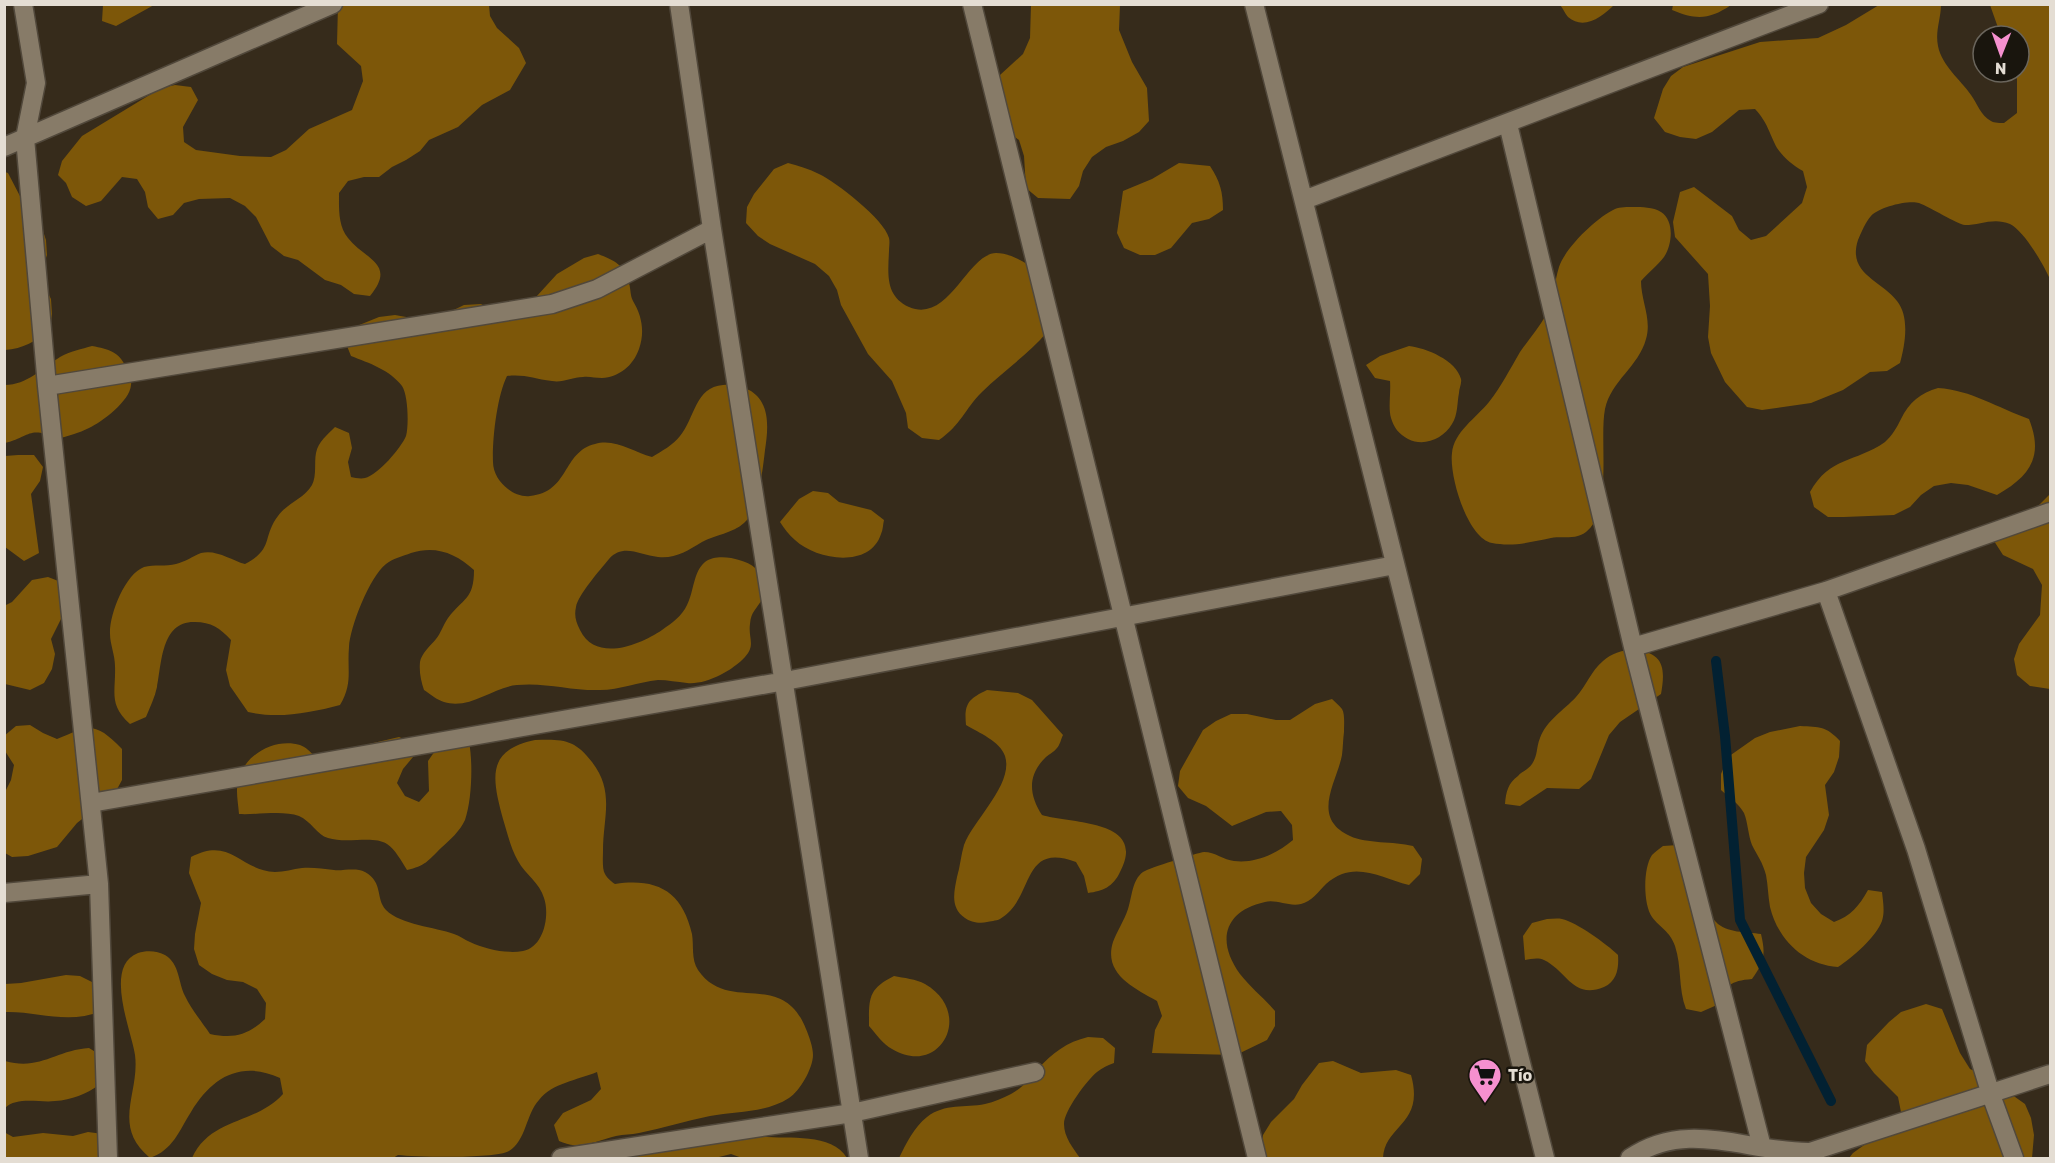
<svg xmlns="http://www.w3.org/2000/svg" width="2055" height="1163" viewBox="0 0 2055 1163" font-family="Rubik,sans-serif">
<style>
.forest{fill:#7d5709}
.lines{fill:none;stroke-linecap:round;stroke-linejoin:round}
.stream{stroke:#022132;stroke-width:10}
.minor-casing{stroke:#51483b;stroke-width:21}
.minor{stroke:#877b68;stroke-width:18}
.labels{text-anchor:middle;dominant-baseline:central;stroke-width:5;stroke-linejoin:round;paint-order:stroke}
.poi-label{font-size:16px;font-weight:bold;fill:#e4ddd3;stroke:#19150d;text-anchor:start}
</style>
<rect width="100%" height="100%" fill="#362b1b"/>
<path class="forest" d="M1941,4C1941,19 1935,31 1938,46C1942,66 1960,79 1971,95C1977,103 1981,116 1991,121C1994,123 2001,123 2004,123L2017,113V79L2014,72H2019V36H2001L1990,5H2050V279C2043,264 2025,232 2010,224C1994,217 1980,225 1965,225C1957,224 1930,207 1919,203C1908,200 1879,207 1871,216C1866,221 1861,233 1858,240C1847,274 1881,280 1897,301C1910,317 1905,345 1900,363L1887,371L1870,372L1843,390L1811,403L1762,410L1747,407L1725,382L1711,353L1708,337L1710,306L1708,274L1675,237L1673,222L1680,192L1694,187L1732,216L1739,230L1751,240L1766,236L1802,203L1807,187L1803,171C1793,165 1784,158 1777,148C1769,133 1768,123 1755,109L1739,110L1712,132L1696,139L1680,137L1665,132L1654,118L1663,89L1671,76L1683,67L1760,42L1818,38L1846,25L1879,5Z
M103,5V4L154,5L116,26L102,21Z
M338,5H489L490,16L497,28L519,48L526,63L510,90L482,105L458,127L429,140L420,151L406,160L392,167L379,177H364L348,181L339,193C339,208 338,226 348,238C365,260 397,263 370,296L354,294L341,285L325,280L298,260L284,256L271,246L256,217L245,206L230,198L199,199L184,203L173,215L158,219L148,207L145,192L137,179L122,177L101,201L86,206L72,197L66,183L58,175L62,161L82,136L161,88L175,85L191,87L198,100L183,127L184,142L196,150L240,156L271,157L286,150L309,129L352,110L363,81L361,66L337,44Z
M1031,5H1120L1119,30L1132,62L1147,88L1149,121L1139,132L1123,141L1106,147L1092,157L1083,171L1079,186L1070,199L1038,198L1026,188L1024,156L1019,140L1006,131L991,88L1000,75L1023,54L1030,38Z
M1560,5H1614C1603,16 1584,31 1568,17C1565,14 1563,8 1560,5Z
M1673,5V4L1731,5C1709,20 1696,20 1672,10Z
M788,163C799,166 809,169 819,174C836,182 884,219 889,238C890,242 889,247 889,251C888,274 885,296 909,307C949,324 967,254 996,253C1011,253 1026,263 1038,271L1047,332C1028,355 1003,371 982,392C964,410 961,425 939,440L922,438L908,428L906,413L892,381L868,354L841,305L837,290L829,276L815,264L770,244L758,236L746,223L747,207L754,194L774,169Z
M1179,163L1210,166C1220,181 1223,192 1223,210L1209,219L1192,223L1171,248L1155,255H1140L1124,248L1117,233L1123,191L1152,179Z
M5,172L8,173L22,200L41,225L46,240L47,255L42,270L44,285L51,299L52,314L50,329C36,341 23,349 5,350Z
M1633,207C1642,207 1653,207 1661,212C1675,221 1672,245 1664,257C1658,265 1648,273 1641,281C1641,301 1652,319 1646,339C1639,366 1611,381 1605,409C1599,439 1613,511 1586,532C1576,540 1562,536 1551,538C1531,542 1513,547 1492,543C1467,538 1449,475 1452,453C1454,432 1476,418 1489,402C1501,387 1510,369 1520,352C1529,339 1539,328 1546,315C1554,299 1554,283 1559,267C1565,248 1597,217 1615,209C1620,207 1628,207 1633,207Z
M598,254C614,260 626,266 629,283C631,290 630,295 633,301C642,316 645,332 639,349C633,366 619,377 602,378C595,378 589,376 583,377C572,377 563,383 552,381C534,379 525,374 507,376C497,396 492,440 493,462C493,473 500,483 508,489C514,494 523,497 530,496C570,492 562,452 595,444C615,438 633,452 652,457C662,451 673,445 680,436C695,418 695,387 723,385C732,384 742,386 751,391C771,404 768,430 765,450C763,468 758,512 744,523C733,533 715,535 702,542C687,551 675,559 658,557C640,555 623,543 609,559C600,570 578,595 576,607C574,616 576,622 580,630C596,663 640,645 662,630C672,623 682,616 687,605C694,592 693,572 705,562C714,555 730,557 739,560C758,565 770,579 762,599C757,609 751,611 750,624C748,638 756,645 745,657C732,671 706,685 687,683C677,682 668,680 658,680C638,682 620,690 600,690C572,691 545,682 517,685C493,687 470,710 444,702C437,700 430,694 424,690C421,681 419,672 420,662C421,654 431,645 436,639C441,633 443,625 448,618C463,598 474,600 474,570C456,553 435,545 411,553C403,556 392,559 386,564C370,576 350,627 349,647C347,671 353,683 340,705C310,713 278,719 248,712L230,686L226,670L231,640C220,628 211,622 195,622C161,621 162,663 157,687C155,697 150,707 146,717L130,724C108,704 116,692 115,666C115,655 110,644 110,634C109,615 125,574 144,567C154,564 166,567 176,564C185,562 193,556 201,553C216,549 231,560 245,564C274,549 262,537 278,516C287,503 304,499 312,485C317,475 314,463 316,453C318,442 328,434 335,427L349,433L352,448L348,462L351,477C355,478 361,479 365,478C378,475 401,448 406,436C409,425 408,395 402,386C390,370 369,363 351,356L345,341L352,328L379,317L395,315L423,320L437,318L464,305L481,304L493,311L536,297L557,274L584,258Z
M92,346C109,349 119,352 126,367C128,371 132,380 131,385C130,401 102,422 89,428C79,433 68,436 57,439C29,425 30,437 5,443V385C27,385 42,368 60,357C70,351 82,349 92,346Z
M1409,346C1426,348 1456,360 1461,379C1462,383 1459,389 1459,393C1457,403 1458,415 1452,424C1443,439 1424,447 1408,439C1399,434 1394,428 1391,418C1388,408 1391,393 1390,381L1375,378L1366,365L1380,356Z
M1938,388C1971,390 1998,408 2029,419C2044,457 2030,476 1997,495L1968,485L1951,483L1934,486L1921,495L1910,507L1894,515L1844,517H1828L1814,507L1810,492C1830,456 1855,463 1885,442C1892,436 1897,427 1901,419C1909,402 1921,393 1938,388Z
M18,455H34L43,467L40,481L31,494L39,553L24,561L5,547V456Z
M813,491L828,493L839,502L871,510L884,520C883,524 883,530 881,534C870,569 816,560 795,540C789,535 784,528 780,522L799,499Z
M2050,494V689L2030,686L2017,675L2014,659L2019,644L2040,615L2042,585L2033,569L2003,555L1994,541L2024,512L2038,506Z
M48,577L61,582L65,611L51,639L55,654L52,669L44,683L30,690L5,684L4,606L12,602L32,580Z
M1633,649C1663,653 1666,666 1661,694L1620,722L1609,735L1591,779L1579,789L1547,788L1520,806L1505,804C1506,792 1508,783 1518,776C1522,771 1528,770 1532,764C1538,755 1536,748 1540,738C1546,721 1564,710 1576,697C1586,686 1591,671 1603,661C1612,653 1621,651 1633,649Z
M987,690L1018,693L1032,700L1063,735C1061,739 1060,745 1057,748C1054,752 1049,754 1046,757C1027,775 1029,795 1042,815C1071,824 1148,819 1120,872C1113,887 1103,891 1088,893L1084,876L1076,862C1020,841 1035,899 1000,919C996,921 990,921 987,922C980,924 970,922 965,918C950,908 954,892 957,877C960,867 961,855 964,845C974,819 1014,784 1005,756C1000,741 979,733 966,725C964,704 968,699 987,690Z
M1332,699C1335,702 1339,705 1342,709C1345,714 1344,725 1344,732C1343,739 1343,747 1342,755C1337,782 1310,818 1350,836C1367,844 1393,841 1413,846L1422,859L1420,874L1409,885C1380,878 1354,859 1326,884C1319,891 1311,902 1301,904C1289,907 1276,899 1265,902C1224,911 1216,941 1240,974C1250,987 1264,998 1275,1011V1026L1267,1040L1236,1055L1152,1053L1155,1030L1162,1016L1157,1001C1134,988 1103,974 1113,942C1117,931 1124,921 1128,909C1132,897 1132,880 1143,872C1149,868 1197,853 1204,852C1215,852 1224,860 1234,861C1255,864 1278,853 1293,840L1292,825L1281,811L1266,812L1232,826L1206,806L1188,798L1178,786L1180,771L1203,730L1216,721L1231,714H1247L1276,720H1290L1315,704Z
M30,725L43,733L57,739C90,725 95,721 122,749V780L115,793L77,823L57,847L28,856L12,857L5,853V792L11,780L14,765L5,751L4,736L16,726Z
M1800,726C1820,727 1826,726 1840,741L1839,757L1834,772L1825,785L1829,815L1824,830L1806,857L1804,873L1805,888L1811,903L1821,914L1834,922C1851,916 1859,906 1868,890L1882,892C1883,901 1885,912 1882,921C1876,937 1852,958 1838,967C1804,965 1778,940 1770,907C1768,896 1768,885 1766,875C1763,863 1757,855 1752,845C1748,835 1748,823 1744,813C1739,804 1729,797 1721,790V774L1728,757L1755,738L1770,732Z
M399,737L412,742L413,757L403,769L397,783L405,796L419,802L429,791L428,761L437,748L469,742C473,762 472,800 465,820C460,831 450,840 441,848C428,861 425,866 407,870C402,862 395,849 387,844C374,835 347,844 328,838C317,835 311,821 299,816C283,810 257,815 239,814C238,801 235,789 239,777C247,753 276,738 300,745C306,747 310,752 315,756L357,752L369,744Z
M535,740C562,739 575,739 592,762C615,792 603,817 603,851C603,858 602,869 605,874C607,878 612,882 615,884C657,878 682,891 692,934C694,946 691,959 698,970C729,1015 782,968 806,1029C809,1036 813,1047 813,1055C813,1068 800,1091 789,1098C766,1113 736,1111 710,1116C686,1121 663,1128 639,1133C631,1135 624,1134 616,1136C603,1139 590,1145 577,1145C571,1146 565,1143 559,1141L554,1125L563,1113L591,1100L601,1089L597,1072C578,1080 552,1083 539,1100C526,1114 526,1141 509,1151C496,1159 416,1157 398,1155L393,1158H192C211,1117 255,1125 283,1094L280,1078C241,1060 212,1077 191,1112C179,1131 173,1150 150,1158C111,1126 140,1093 135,1055C132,1032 103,966 138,953C147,950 158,951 165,955C180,964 178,982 185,996C191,1009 202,1022 210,1034C234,1039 248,1035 265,1019L266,1003L257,989L243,982L227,980L212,974L199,965L194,949L195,934L201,903L189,873L191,857C231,836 239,870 275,872C284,872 293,869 302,868C313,867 323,869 334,870C343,871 356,867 365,872C384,883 375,898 386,910C401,925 435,927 454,934C460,936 465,940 470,942C485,949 506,954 523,951C544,947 550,915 544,898C540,883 525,874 518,861C511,849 507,832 503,819C492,778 486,750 535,740Z
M1678,845C1686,863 1704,911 1716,922C1726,933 1747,932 1761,934C1766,955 1764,962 1752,979C1730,981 1726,985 1717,1005L1701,1012L1686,1009C1678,988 1682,967 1675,946C1670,931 1660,928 1652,917C1643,904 1643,868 1652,855C1655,852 1659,849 1663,846Z
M1547,919C1552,919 1557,918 1562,919C1576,922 1607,944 1618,955C1619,968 1617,981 1604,987C1573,1000 1567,971 1544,960C1538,957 1531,959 1525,960L1523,936L1532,923Z
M66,975L80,976L94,983L101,1011C68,1025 38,1011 5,1012V984L21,983Z
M894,976C904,978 916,979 925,984C975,1013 940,1078 892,1049C883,1044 876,1034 869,1026C869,998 868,989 894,976Z
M1926,1004L1942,1009L1960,1053L1970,1069L1984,1075L2025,1104L2031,1118L2034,1135L2032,1158H1849L1853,1153L1892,1125L1901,1112L1898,1097L1874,1073L1865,1061L1867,1045L1889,1022L1901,1012Z
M1088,1037L1103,1038L1115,1048L1114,1063C1108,1065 1102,1068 1097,1072C1087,1080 1064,1111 1064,1124C1064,1137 1073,1148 1080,1158H899C906,1144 914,1127 927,1117C945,1103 965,1108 985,1104C994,1102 1003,1098 1011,1094C1023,1088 1029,1078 1038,1069C1052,1053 1067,1042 1088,1037Z
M89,1048L102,1056L99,1085C86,1094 72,1100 55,1101C40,1103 17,1096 5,1108V1061C40,1071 56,1050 89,1048Z
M1333,1061L1361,1073L1396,1070L1411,1075C1425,1125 1385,1124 1383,1158H1265L1262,1152L1263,1135L1271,1122L1294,1099L1302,1085L1319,1063Z
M4,1132L13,1137L43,1133L73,1136L88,1132L103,1134L111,1158H5Z
M759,1136C786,1140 831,1131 847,1158H742L731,1154L715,1158H571Z"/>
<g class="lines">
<path class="stream" d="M1716,661L1725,736L1740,920L1831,1101"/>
<defs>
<path id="minor" d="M23,4L36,83L25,138L47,386L99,884L108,1158
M679,4L712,229L859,1158
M972,4L1257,1158
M1254,4L1545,1158
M1508,124L1633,647L1762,1147
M4,147L333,4
M1304,200L1819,4
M47,386L552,304L597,289L712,229
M1826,591L1916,849L1991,1095L2014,1158
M1633,647L1826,591L2050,512
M91,803L785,681L1395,565
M4,893L99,884
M561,1158L852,1113L1035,1072
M1630,1158C1688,1118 1748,1153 1810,1152L2050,1074"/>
</defs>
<use href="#minor" class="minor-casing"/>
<use href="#minor" class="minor"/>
</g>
<defs>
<symbol id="supermarket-pin" viewBox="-11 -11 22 30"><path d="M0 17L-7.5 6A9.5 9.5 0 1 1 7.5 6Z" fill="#f690cf" stroke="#19150d"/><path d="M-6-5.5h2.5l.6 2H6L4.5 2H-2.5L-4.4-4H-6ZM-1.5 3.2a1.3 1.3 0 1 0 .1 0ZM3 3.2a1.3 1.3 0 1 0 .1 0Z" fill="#111"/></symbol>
</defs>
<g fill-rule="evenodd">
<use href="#supermarket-pin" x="1466" y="1056" width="38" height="52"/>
</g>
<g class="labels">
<g class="poi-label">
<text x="1508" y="1075">Tío</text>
</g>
</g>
<rect width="2055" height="1163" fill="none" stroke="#e4ddd3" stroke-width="12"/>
<g transform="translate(2001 54) rotate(181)"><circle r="28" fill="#19150d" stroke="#6a655c" stroke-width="1.5"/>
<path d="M0-4.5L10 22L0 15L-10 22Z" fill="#f690cf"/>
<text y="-9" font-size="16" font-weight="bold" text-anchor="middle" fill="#e4ddd3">N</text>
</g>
</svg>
